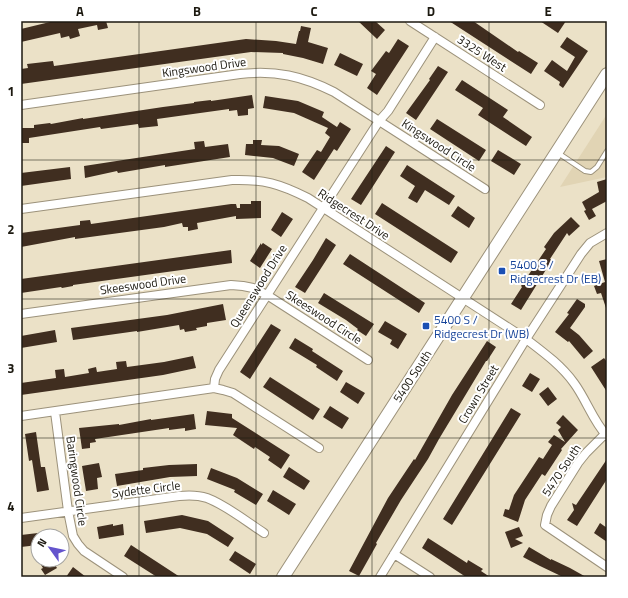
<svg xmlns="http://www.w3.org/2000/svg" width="628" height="598" viewBox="0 0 628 598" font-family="'Titillium Web',sans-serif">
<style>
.built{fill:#e1d4b4}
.building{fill:#402e20}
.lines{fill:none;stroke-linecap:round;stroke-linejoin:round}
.service-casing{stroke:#9c927b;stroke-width:6}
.minor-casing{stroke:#9c927b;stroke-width:10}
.primary-casing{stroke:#9c927b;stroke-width:14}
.service{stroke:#fff;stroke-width:4}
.minor{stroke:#fff;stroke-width:8}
.primary{stroke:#fff;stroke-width:12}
.grid{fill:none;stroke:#1c1910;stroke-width:1;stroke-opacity:0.55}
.transit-dot{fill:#1a4fb4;stroke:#fff;stroke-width:1.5}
.labels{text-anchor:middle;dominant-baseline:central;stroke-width:4;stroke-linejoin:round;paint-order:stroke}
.street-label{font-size:12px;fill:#1c1910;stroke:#fff}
.transit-label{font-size:12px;fill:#164399;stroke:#fff;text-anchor:start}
.neatline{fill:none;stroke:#1c1910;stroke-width:1.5}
.grid-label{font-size:13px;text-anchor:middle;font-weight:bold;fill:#1c1910}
</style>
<rect width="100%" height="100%" fill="#ebe1c7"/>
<path class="built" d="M607,114V177L560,187Z"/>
<path class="building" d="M54,21H106L108,28L98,30L97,25L78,29L80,36L70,39L69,36L61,38L60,33L21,42V29Z
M358,21H375L385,30L377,39Z
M449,21H473L518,52L519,51L538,63L531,74Z
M540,21H566L558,33Z
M301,26L311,28L308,42L328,48L323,64L303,58L283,54V53L251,52L21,84V69L28,68L27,64L53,61L54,66L246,39L276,41L296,44L299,31H300Z
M567,37L588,51L563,88L559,85L560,82L544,71L552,60L567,71L575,57L560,47Z
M398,39L409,46L377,95L367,88L376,74L371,71L386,51L389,53Z
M340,53L363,64L357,76L334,65Z
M438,66L448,72L416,120L406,113L430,80L429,79Z
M462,80L508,110L503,117L532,137L526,146L478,115L483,108L455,90Z
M252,95L254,108L248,109V115L238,116L237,110L229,111V109L157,119L158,126L139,128L138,124L101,129L100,127L29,138V143H21V128H34V125L50,123L51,124L83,118V119L163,107L194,103V102L211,100V101Z
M265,96L298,101L324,112L322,117L337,127L340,122L351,129L337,151L334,149L314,180L302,172L317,150L321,152L330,137L325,133L328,128L294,113L263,108Z
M437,119L486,150L479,161L430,129Z
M253,140H262L261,145L279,146L299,154L294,166L273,158L245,155L246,144H253Z
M204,141L205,147L228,144L230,157L165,167V165L118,173L117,171L85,178L84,166L195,149L194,142Z
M386,146L395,152L361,205L351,199Z
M498,150L521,164L514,175L491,161Z
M407,165L455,196L449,205L425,190L417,203L408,198L415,186L400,176Z
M70,167L71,179L21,186V173Z
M607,179V201L592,209L596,216L589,220L584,211L586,210L582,202L599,192L597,182Z
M251,201H261V218L236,219V216L197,223L198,229L188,231V227H183L182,223L164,227L75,239V237L21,247V233L80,225V221L90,220L91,224L231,204H236L237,208H240V204H251Z
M382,203L458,252L451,263L375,214Z
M458,206L475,218L469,228L451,216Z
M282,212L293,219L281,237L271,230Z
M571,217L580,226L569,236L567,233L550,259L552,260L521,310L511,304L522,287L521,286L546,249L544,247L554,233Z
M326,238L336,245L305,293L295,287L313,260Z
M261,243V245L263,243L272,249L260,268L250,261Z
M231,250L232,263L73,285V286L62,288L61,287L21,293V279Z
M350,254L425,303L419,313L343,264Z
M607,259V308H606L601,293L597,294L594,286L605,282L599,261Z
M324,293L374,324L366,336L357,330L358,329L346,320L318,303Z
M577,299L585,304V307L570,328L579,335L593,351L584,359L569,341L568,342L555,332L569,314L567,313Z
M223,304L226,320L207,323V326L196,328L197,330L185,332L184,329L180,330L179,325L137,332V331L73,340L71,328L167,315Z
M385,321L407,334L398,349L390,344L392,340L378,332Z
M271,324L281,330L250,379L240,372Z
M55,330L57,342L21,348V336Z
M295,338L313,349L312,351L343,371L337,381L316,367L317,365L289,348Z
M487,341L496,347L487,361H486L439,439L428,459L401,500L376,543L377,544L359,576L349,571L388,498L414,459L415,460L452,395Z
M193,356L196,368L163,375L21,395V383L56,378L55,370L64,369L65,377L89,373L88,369L96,367L97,372L117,369L116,362L126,361L127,367L164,362Z
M604,358L607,362V392L591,367Z
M530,373L540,379L532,392L522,386Z
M270,377L320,409L313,420L263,387Z
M346,382L365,393L358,404L340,392Z
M548,387L557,399L548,406L539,394Z
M330,406L349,418L342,429L323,417Z
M511,408L521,414L452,525L443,519Z
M207,411L232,414V418L290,455L281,469L268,460L270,457L255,447L254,449L233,435L237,428L205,425Z
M194,414L196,429L185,431V428L169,430V428L95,439L96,442L90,443V448L82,449L79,428L119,424V425L151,419V420Z
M563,415L578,430L561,449L562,450L545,476L542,474L525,500L518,522L503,516L505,509L509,510L514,495L539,457L543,459L552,445L548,442L554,435L565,442L558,430L561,427L556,423Z
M36,432L41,467H45L49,490L37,492L32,460L29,461L25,434Z
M607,459V479L577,526L567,520L574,510L572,503L576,505Z
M99,463L102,477L97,478L98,489L86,491L82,466Z
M197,464V476L170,477L117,486L115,474L143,470V468L169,465Z
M289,467L310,481L304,490L283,477Z
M211,468L237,478L263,494L256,505L234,492L235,490L207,479Z
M273,490L296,504L289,515L267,501Z
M182,515L208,521L234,538L228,547L207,534L180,528L146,533L144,521Z
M600,523L607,528V542L594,533Z
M113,524V526L123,524L124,535L99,539L97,527Z
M519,527L523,536L515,539L523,543L511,548L505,532Z
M38,533V545L21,547V535Z
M428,538L467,563L468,560L483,569L481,571L490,577H466L422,548Z
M131,545L154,560L180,577H157L124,556Z
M529,547L551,560V559L570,568L586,577H563L540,566L523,557Z
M235,551L256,564L250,574L229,560Z
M38,560H52L57,568L45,575L41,569L43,568Z
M73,567L86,577H66Z"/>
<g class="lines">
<defs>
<path id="service" d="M558,153L585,171L591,172L597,167L607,151"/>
<path id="minor" d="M410,21L540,105
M21,105L240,74C276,70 302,76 334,92L485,189
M21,209L232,180C264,179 280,184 308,198L526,339C543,352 561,365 574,383C586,399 593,421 607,436
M21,314L231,285L243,286L253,288L267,295L368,360
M214,388L215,379L219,370L379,121L388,111L435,37
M55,412L68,511L73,536L78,544L84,551L123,577
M21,416L214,388L223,390L233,393L319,448
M605,434L586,453L578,463L551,506L547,515L545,525L607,567
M21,518L179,496C188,495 198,495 207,498C226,505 247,522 264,533
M394,554L430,577
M380,577L526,339L581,254L590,243L607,233"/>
<path id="primary" d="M283,577L607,74"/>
</defs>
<use href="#service" class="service-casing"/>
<use href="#minor" class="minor-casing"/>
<use href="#primary" class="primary-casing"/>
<use href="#service" class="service"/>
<use href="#minor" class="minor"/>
<use href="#primary" class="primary"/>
</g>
<path class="grid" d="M139,21V577M256,21V577M372,21V577M489,21V577M21,160H607M21,299H607M21,438H607"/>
<g class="transit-dot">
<rect x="498" y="267" width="8" height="8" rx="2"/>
<rect x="422" y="322" width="8" height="8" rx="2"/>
</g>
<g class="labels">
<g class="street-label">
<text transform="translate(482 53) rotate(33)">3325 West</text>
<text transform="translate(204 67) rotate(-8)">Kingswood Drive</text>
<text transform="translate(439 145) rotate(33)">Kingswood Circle</text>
<text transform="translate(354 214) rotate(33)">Ridgecrest Drive</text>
<text transform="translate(143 284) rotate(-8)">Skeeswood Drive</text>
<text transform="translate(258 286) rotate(-58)">Queenswood Drive</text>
<text transform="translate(324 317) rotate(33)">Skeeswood Circle</text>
<text transform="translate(412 376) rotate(-57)">5400 South</text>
<text transform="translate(478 394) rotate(-59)">Crown Street</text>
<text transform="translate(561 470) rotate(-56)">5470 South</text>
<text transform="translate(77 481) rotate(82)">Baringwood Circle</text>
<text transform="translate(146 489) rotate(-7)">Sydette Circle</text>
</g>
<g class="transit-label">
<text x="510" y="264">5400 S /<tspan x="510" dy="14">Ridgecrest Dr (EB)</tspan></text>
<text x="434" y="319">5400 S /<tspan x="434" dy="14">Ridgecrest Dr (WB)</tspan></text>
</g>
</g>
<rect width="628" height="598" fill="none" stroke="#ffffff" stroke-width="44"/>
<g transform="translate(50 548) rotate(303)"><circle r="19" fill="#ffffff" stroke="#a4a39f"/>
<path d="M0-3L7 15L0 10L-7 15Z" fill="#6454cd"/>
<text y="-6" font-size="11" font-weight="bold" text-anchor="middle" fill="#1c1910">N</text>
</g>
<rect x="22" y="22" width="584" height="554" class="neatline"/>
<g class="grid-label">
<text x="80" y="16">A</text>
<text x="197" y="16">B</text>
<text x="314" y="16">C</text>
<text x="431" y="16">D</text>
<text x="548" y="16">E</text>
<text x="11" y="96">1</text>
<text x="11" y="234">2</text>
<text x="11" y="373">3</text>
<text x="11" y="511">4</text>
</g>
</svg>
